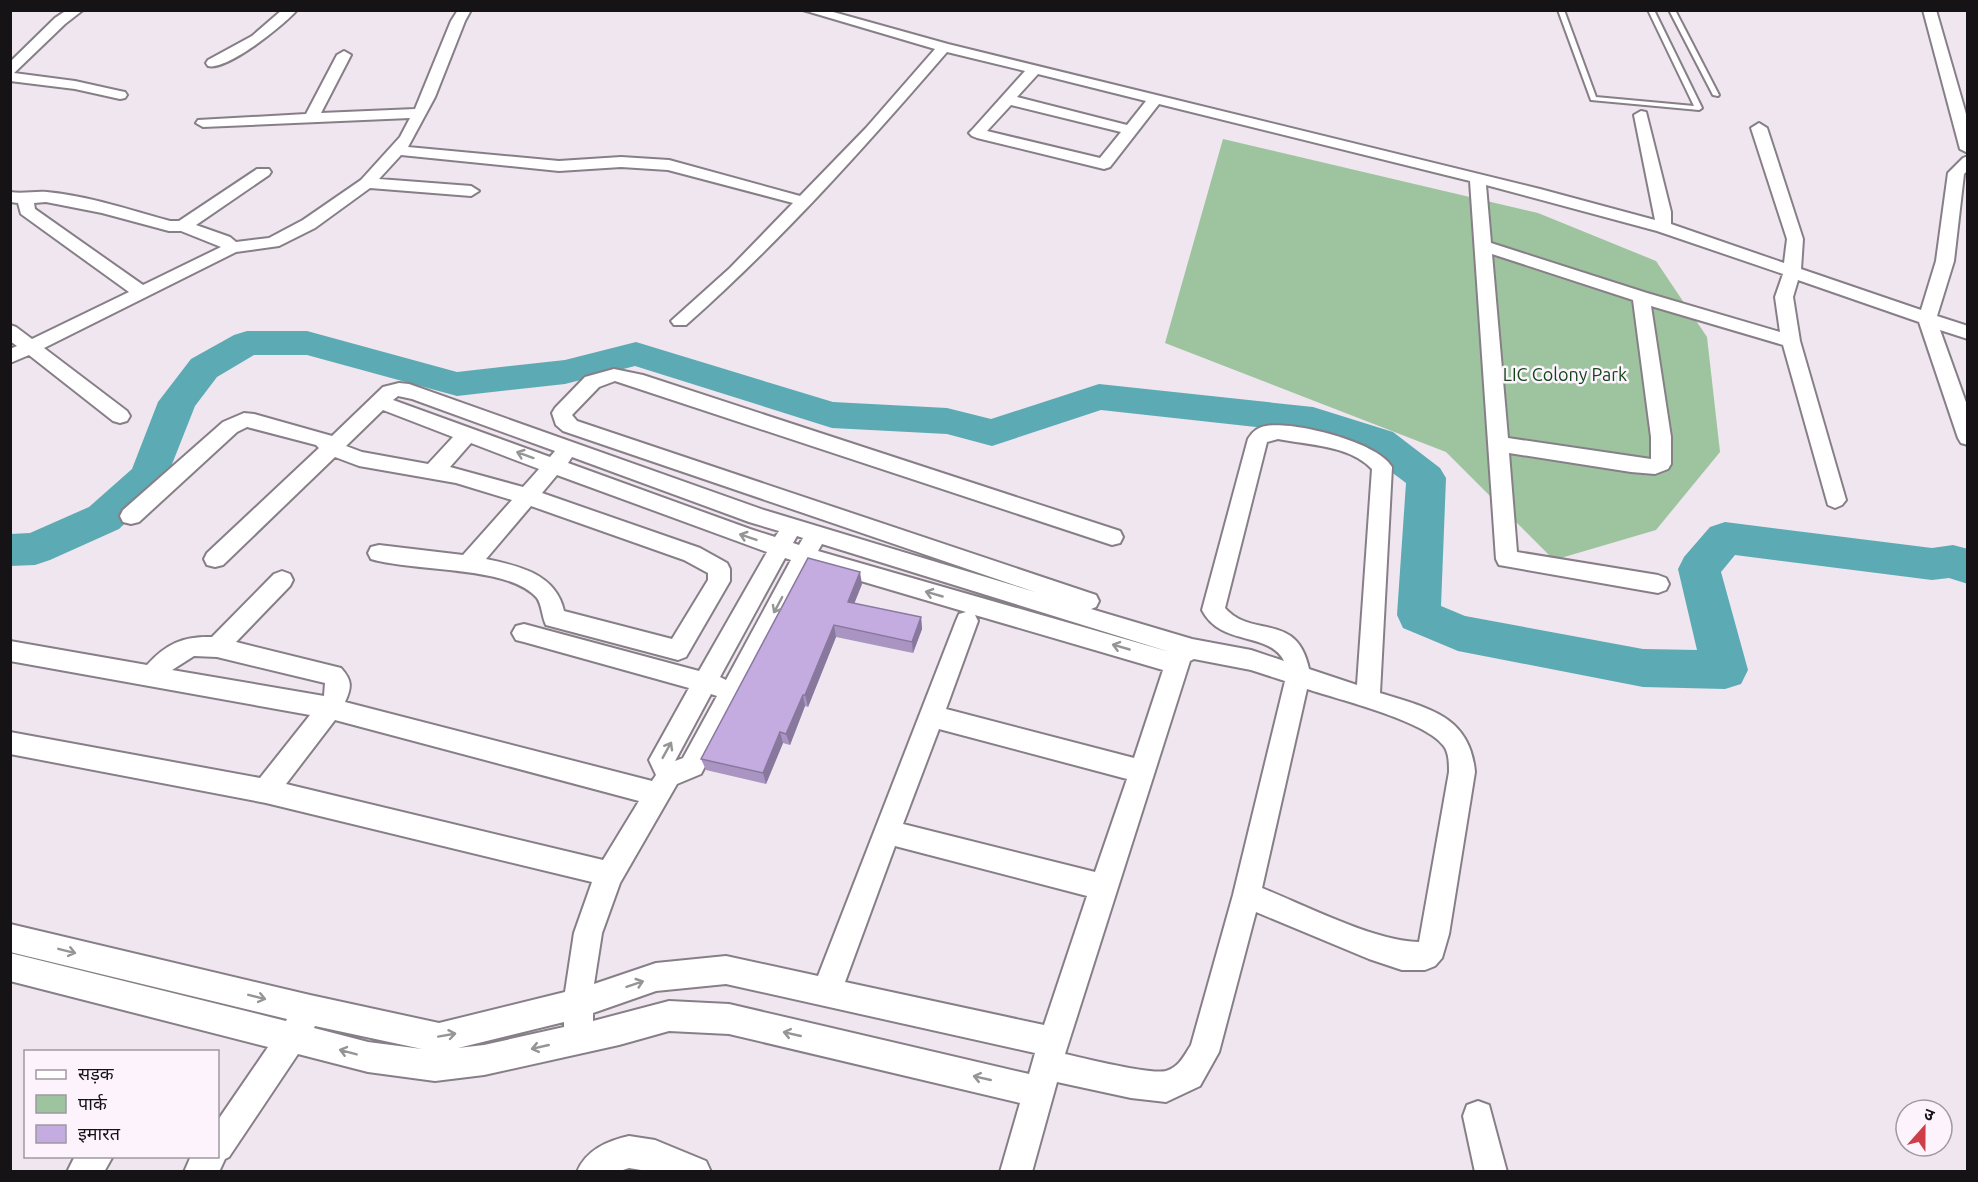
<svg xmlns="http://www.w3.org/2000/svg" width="1978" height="1182" viewBox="0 0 1978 1182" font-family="Ubuntu,'Noto Sans Devanagari',sans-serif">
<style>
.green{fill:#9dc49f}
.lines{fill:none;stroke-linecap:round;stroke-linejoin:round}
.river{fill:#5caab3;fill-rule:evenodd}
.lane-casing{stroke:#877f87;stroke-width:4}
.street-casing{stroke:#877f87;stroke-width:4}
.lane{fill:#fff;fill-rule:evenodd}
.street{fill:#fff;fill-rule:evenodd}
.wall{fill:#a994c2}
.shaded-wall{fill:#89789e}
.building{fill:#c4ace1;stroke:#89789e;stroke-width:1.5}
.oneway{stroke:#969596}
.labels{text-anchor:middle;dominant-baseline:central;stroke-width:5;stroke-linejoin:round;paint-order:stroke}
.park-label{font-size:18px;fill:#13451b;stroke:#fcf3fc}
</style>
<rect width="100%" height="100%" fill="#efe6ef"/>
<path class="green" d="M1223,139L1538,213L1656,261L1707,337L1720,452L1656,530L1554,560L1446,452L1165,343Z"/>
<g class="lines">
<path class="river" d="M247,331H307L457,372L565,360L636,342L833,402L947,408L991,419L1099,384L1313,407L1393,432L1440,468L1446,478L1441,606L1465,616L1643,649L1697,650L1678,569L1684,557L1710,527L1725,522L1932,548L1953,545L1968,549V584L1949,578L1932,580L1735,555L1721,572L1748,670L1741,684L1725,689L1643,687L1458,651L1403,628L1397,615L1406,483L1365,452L1310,433L1101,410L992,446L947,434L832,428L635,366L565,384L457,396L307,355H254L217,377L195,406L163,487L119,529L50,560L35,565L10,566V534L30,533L89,507L132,469L158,402L191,359L234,335Z"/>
<defs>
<path id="lane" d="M1558,10H1564L1596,97L1694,106L1648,10H1654L1702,108L1699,110L1591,100Z
M1669,10H1675L1719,95L1718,96L1713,95Z"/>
<path id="street" d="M67,10H83L65,24L14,73L75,81L120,91L125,92L127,95L125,98L120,99L75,89L10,81V62L55,18Z
M282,10H297C284,25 227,71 208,66L206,63L208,60L252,36Z
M458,10H471L465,21L435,97L408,147L559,161L621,157L669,160L800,196L866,128L935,49L803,10H826L948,44L1540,189L1655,220L1634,115L1641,111L1646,112L1671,212V224L1784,263L1787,239L1751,128L1759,123L1767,128L1803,239L1801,269L1921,310L1936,261L1948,173L1963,158L1968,156V170L1964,174L1954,261L1937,316L1968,326V339L1940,330L1968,408V445L1961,443L1958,438L1919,322L1798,280L1793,297L1800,341L1846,500L1842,505L1835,508L1828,505L1783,345L1651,306L1671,437V464L1668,469L1655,474L1631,472L1509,453L1517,552L1658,575L1666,578L1669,584L1666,590L1658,593L1499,565L1496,559L1470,181L1159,104L1110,167L1104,169L977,138L972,136L969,133L972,130L1025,71L947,52C865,147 781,241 686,325H674L671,321L730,268L793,203L668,170L621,167L559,171L401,155L379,179L471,186L479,191L471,196L370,188L315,228L279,246L236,252L44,348L127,411L130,416L127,421L120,423L113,421L29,355L10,363V349L17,346L10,341V325L16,327L32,339L129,292L21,214L18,203L10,202V192C23,194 35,191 47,192C89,196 130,210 170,221H179L257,169H269L271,172L269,175L196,225L230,237L236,242L269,238L303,220L361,180L400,137L410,118L203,127L196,123L198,120L306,114L337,55L344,51L351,55L321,113L415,109L451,21ZM1038,74L1146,101L1127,125L1017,97ZM1011,105L1121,132L1100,158L987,131ZM1486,185L1657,231L1783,274L1775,297L1780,332L1647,293L1491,243ZM46,202L102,213L169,231H181L221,247L143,285L35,209L34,203ZM1492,254L1633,300L1651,437V459L1508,438Z
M1923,10H1936L1968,121V153L1960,149Z
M614,369L643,375L1120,531L1123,537L1120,543L1112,545L615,381L599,387L572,415L577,421L1096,595L1099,601L1096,607L1091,609L1192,639L1251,650L1284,661C1269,631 1221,647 1202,610L1248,439C1252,432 1258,427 1266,426C1294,421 1378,442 1392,467L1380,693C1427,708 1470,715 1475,772L1449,934L1442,958L1435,966L1425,970H1402L1369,959L1256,912L1219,1052L1200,1086L1166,1102L1131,1098L1057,1082L1032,1172H1000L1020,1103L729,1034L669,1031L619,1045L484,1075L435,1081L368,1072L298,1054L229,1157L225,1159L219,1172H184L191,1156H218V1120L268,1047L10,981V953L286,1021L287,1019L10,952V924L310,995L439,1023L565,992L574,933L592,882L266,803L10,754V732L260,778L310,715L10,661V641L147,665C166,644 183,636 212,637L274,574L282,571L290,574L293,580L290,586L236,642L341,668C352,680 352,687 345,702L652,781L656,775L649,760L689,688L524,642L516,640L512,633L516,626L524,624L699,671L767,552L557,475L542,493L700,548L727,563L730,569V581L686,657L678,660L546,625C542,617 542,605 537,598C509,565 412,572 371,559L368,553L371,547L379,545L463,555L512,500L456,483L359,466L335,457L223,565L215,567L207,565L204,559L207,553L319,448L316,445L247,427L237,432L139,522L131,524L123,522L120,516L123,510L223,422L244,413L254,414L332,436L383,387L399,383L409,384L764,510L1035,592L563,431L556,425L552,413L555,408L585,377ZM398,396L412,399L555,451L550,457L393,400ZM383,410L453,437L428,464L362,452L346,446ZM1278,439C1308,445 1349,445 1372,469L1357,685L1309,669C1297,611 1252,639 1225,608L1267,442ZM471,443L539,469L523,487L450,467ZM572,457L749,522L779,531L775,537L750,529L568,463ZM531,506L684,560L708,573V580L672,639L564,611C556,574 519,566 486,559ZM797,536L803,538L799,545L793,543ZM822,544L1170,652L818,551ZM785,558L791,560L726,680L720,677ZM810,566L966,612L959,614L956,621L818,976L726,956L656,963L594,984L602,933L620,883L677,784L701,774ZM975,615L1163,670L1134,758L946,709L978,621ZM194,656L217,657L325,683L324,696L172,670ZM1194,659L1251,670L1285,681L1233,895L1191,1045C1184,1056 1179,1067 1166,1071C1150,1075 1084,1058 1065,1054L1190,661ZM1307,689C1340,700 1423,720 1443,745C1449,752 1449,763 1449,772L1419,942C1376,942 1304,905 1262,888ZM711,694L717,696L683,758L675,761ZM335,720L639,801L603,860L286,784ZM939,729L1127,779L1095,872L903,824ZM895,846L1087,896L1044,1025L845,982ZM726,984L1035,1053L1029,1074L729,1004L669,1001L593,1021V1013L656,991ZM564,1022V1027L484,1045L458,1048ZM315,1026L422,1049L368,1042L314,1028Z
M1478,1101L1489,1105L1507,1172H1475L1463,1116L1467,1105Z
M629,1136L655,1140L706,1161L711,1172H653L629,1168L617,1172H577C586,1150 607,1141 629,1136Z
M75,1156H113L104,1172H67Z"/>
</defs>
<use href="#lane" class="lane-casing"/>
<use href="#street" class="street-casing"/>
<use href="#lane" class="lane"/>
<use href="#street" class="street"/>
</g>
<path class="wall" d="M862,584L854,604L921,617L922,629L913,653L836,637L808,707L805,706L790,745L783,743L766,784L706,770L701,759Z"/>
<path class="shaded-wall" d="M860,572L862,584L850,614L848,602Z
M921,617L922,629L913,653L912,642Z
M834,625L836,637L808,707L805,695Z
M803,695L805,706L790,745L786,734Z
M780,732L783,743L766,784L763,773Z"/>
<path class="building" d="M808,558L860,572L848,602L921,617L912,642L834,625L805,695H803L786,734L780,732L763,773L701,759Z"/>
<defs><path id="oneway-shaft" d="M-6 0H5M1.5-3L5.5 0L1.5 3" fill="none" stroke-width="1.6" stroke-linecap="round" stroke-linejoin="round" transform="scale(1.5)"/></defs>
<g class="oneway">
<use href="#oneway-shaft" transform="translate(525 455) rotate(-160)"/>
<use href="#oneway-shaft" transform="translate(748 537) rotate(-161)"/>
<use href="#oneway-shaft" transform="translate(934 594) rotate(-164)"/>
<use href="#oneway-shaft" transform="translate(778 605) rotate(118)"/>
<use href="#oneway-shaft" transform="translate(1121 647) rotate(-164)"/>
<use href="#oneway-shaft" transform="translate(667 750) rotate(-61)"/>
<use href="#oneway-shaft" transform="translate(67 951) rotate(14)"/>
<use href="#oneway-shaft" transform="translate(635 984) rotate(-19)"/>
<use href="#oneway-shaft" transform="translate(257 997) rotate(14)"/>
<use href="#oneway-shaft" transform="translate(792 1034) rotate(-167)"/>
<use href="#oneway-shaft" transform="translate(447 1035) rotate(-10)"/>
<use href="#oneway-shaft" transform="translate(540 1047) rotate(167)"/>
<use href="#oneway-shaft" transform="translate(348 1052) rotate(-165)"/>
<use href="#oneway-shaft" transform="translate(982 1078) rotate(-167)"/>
</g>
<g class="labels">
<g class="park-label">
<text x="1565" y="374">LIC Colony Park</text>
</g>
</g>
<rect width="1978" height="1182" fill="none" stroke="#161316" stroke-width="24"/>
<rect x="24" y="1050" width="195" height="108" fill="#fcf3fc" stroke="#a099a0" stroke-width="1.5"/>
<rect x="36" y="1070" width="30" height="9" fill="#ffffff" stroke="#a099a0" stroke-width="1.5"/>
<text x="78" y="1080" font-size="18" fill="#161316">सड़क</text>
<rect x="36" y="1095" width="30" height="18" fill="#9dc49f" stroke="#a099a0" stroke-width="1.5"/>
<text x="78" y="1110" font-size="18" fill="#161316">पार्क</text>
<rect x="36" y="1125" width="30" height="18" fill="#c4ace1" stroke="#a099a0" stroke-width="1.5"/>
<text x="78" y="1140" font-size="18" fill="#161316">इमारत</text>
<g transform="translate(1924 1128) rotate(21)"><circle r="28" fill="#fcf3fc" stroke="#a099a0" stroke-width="1.5"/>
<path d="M0-4.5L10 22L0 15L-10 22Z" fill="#ce3e49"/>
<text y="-9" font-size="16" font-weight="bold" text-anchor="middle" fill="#161316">उ</text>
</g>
</svg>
